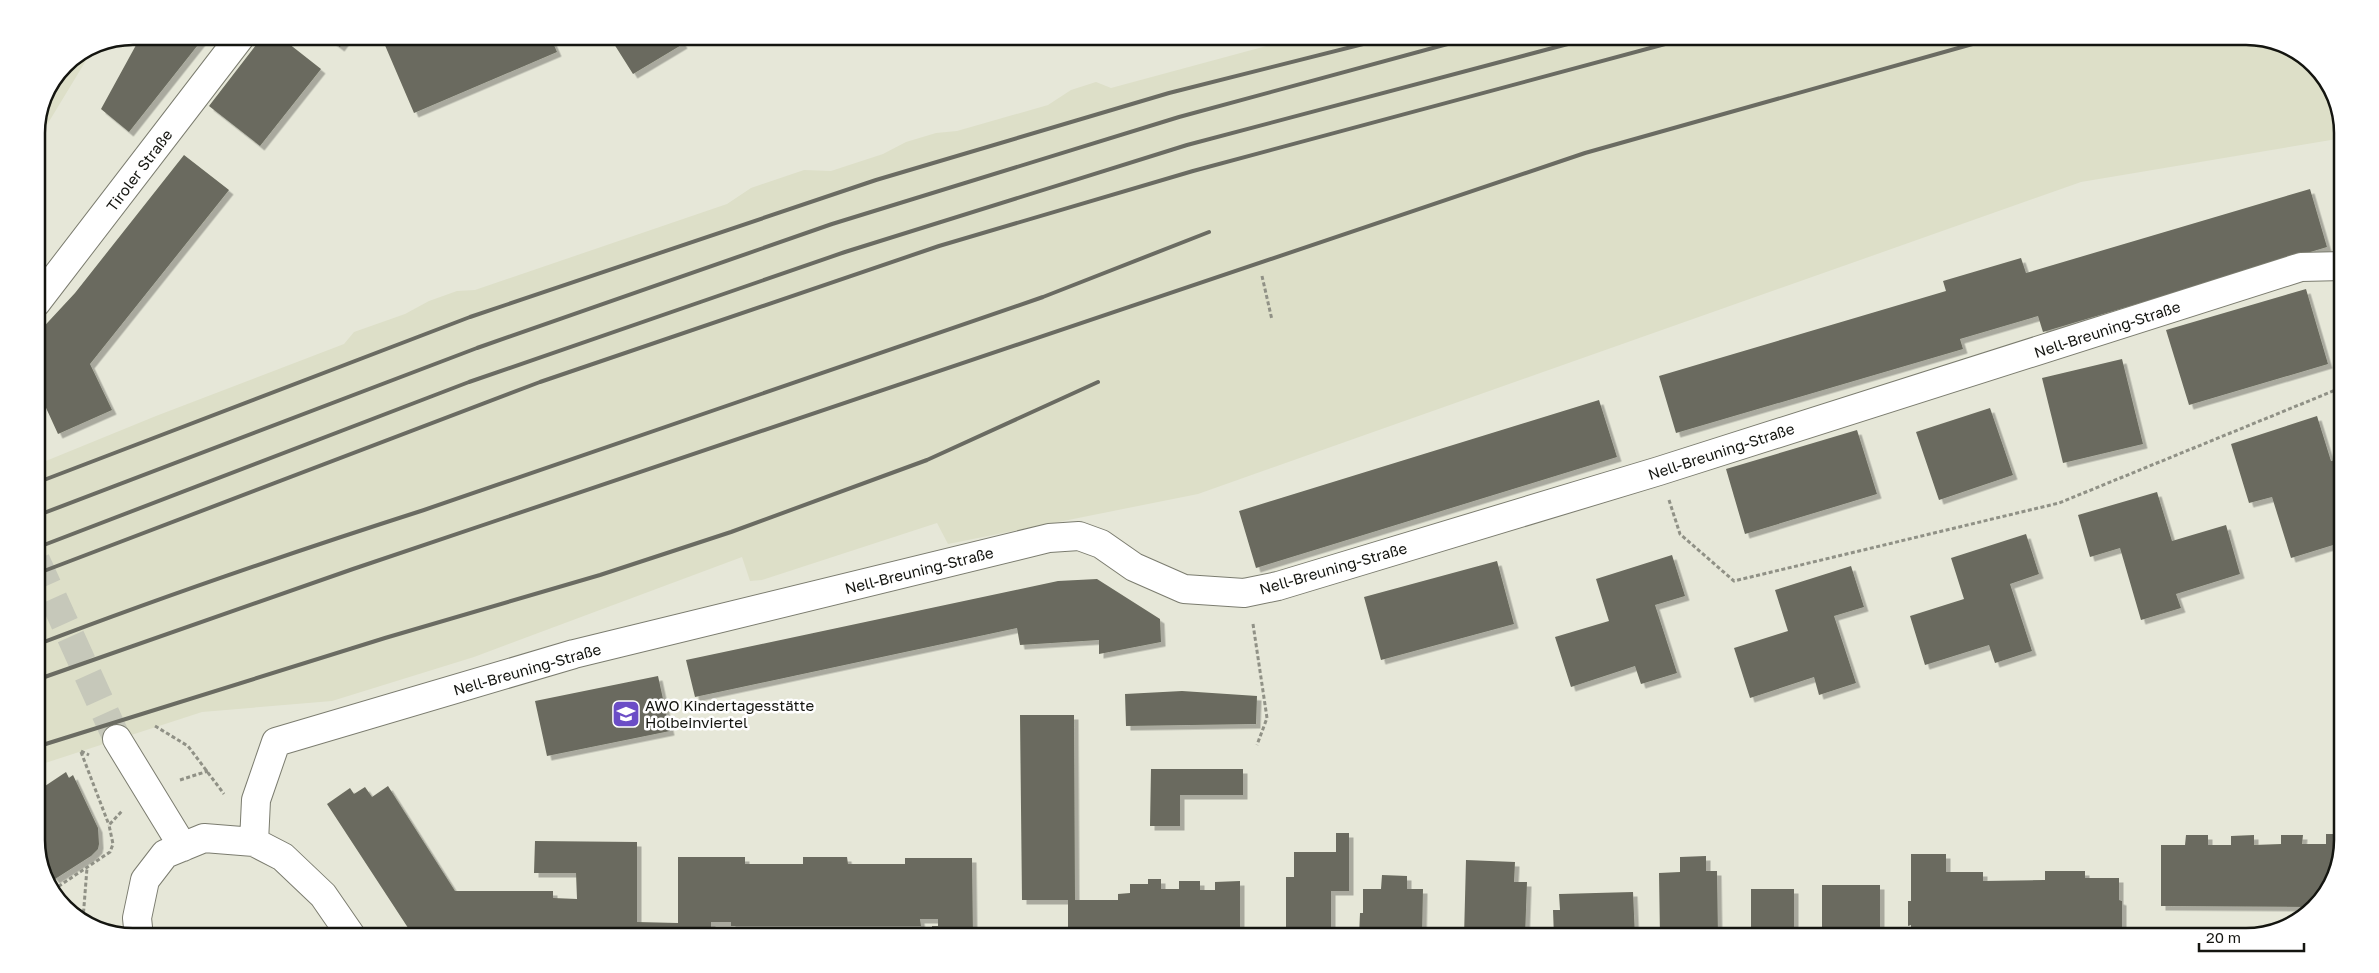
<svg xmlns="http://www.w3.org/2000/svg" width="2379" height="973" viewBox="0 0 2379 973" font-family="'Golos Text',sans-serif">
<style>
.built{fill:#dddfc8}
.building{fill:#6a6b5e;filter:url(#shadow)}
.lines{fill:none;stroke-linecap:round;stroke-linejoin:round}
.street-tunnel{stroke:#c6c8ba;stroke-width:28;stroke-dasharray:28 14;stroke-linecap:butt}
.street-casing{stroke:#7b7c6f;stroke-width:30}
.path{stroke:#909186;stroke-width:3;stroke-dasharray:4 2.5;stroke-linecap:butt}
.street{stroke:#fff;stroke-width:28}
.rail{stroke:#6a6b62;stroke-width:4}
.labels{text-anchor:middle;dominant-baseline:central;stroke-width:5;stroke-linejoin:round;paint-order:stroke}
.street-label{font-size:15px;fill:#141510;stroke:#fff}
.poi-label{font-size:15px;fill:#141510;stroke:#fff;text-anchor:start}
.rim{fill:none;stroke:#141510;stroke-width:2.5}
</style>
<defs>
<filter id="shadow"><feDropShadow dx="4.5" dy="4.5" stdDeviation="0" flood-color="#0004"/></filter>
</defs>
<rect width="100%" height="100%" fill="#e6e7d8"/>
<path class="built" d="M1303,36H2246L2283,44L2323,74L2343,127V138L2081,182L1198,494L948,544L937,523L762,580L750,581L742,557L474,657L332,701L202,712L36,766V465L156,416L344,344L354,332L405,314L429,301L457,291L475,290L727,204L751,188L804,170L831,171L883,154L906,142L936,133L957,131L1048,105L1071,90L1096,82L1111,88Z
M96,44L36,143V127L46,91L65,64Z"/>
<path class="building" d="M141,36H205L129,132L101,109Z
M263,36H279L321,69L260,146L209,106Z
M325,36H348L340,47Z
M381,36H550L557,52L414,113Z
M609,36H678L683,44L633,74Z
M184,155L229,190L90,364L112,410L58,434L36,386V335L75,293Z
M2310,189L2327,247L2043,332L2038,316L1960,339L1963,349L1676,433L1659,376L1946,291L1943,281L2021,258L2026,273Z
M2306,289L2328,364L2189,405L2166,330Z
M2122,359L2143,444L2063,463L2042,378Z
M1599,400L1617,457L1256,568L1239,511Z
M1990,408L2013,475L1939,500L1916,432Z
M2317,416L2331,461L2343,458V527L2340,528L2343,542L2291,558L2272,497L2249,503L2231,444Z
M1857,430L1877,494L1745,534L1726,469Z
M2157,492L2172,541L2226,525L2240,574L2176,594L2181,608L2141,620L2120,548L2090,557L2078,515Z
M2026,534L2039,574L2010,584L2032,651L1995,663L1989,645L1925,665L1910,616L1964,599L1951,558Z
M1672,555L1685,596L1655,605L1677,673L1641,684L1635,666L1571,687L1555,637L1609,621L1596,579Z
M1497,561L1514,624L1381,660L1364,597Z
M1851,566L1864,607L1834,616L1856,683L1819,695L1814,677L1750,698L1734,648L1788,631L1775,590Z
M1097,579L1160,619L1161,642L1099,654V640L1020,645L1017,628L695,697L686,660L1058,581Z
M658,676L670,731L547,756L535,701Z
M1182,691L1257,696L1256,724L1126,726L1125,694Z
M1020,715H1074L1075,900H1118V894L1130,893V884H1148V879H1161V889H1179V881H1200V890H1215V882L1240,881V937H1084L1083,929H1068V900H1022Z
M1151,769H1243V795H1180V826H1150Z
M66,772L69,778L73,775L98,828L99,844L98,849L91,856L55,879L52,875L48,878L36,846V792Z
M388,786L455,891H553V898L577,899L576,873H534L535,841L637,842V922L678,923V857H745V864H803V857H847L848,864H905V858H972L973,937H932V926H938V919H920L921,926H731V922H711V930H717V937H414L327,804L350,788L354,794L365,787L372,797Z
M1336,833H1349V891H1331V937H1286V877H1294V852H1336Z
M2326,834H2343L2335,877L2311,907L2161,906V845H2185L2186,835H2208V845H2231V836L2254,835V845L2281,844V835H2303L2302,844H2326Z
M1911,854H1946V872H1983V881L2045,880V871H2085V878H2119V900L2122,901V930H2118V937H1911V925L1908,926V901H1911Z
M1706,856V871H1717L1718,937H1660L1659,873L1680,872V857Z
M1466,860L1515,862L1514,882H1527L1525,937H1464Z
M1382,875L1407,876V889H1423L1422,937H1359L1360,913H1363V889H1381Z
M1822,885H1880V937H1822Z
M1751,889H1794V937H1751Z
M1633,892L1635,937H1554L1553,910H1560L1559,894Z"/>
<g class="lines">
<path class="street-tunnel" d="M36,560L117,739"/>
<defs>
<path id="street" d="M36,303L241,36
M117,739L183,847
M254,842L256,800L276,742L574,654L1049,538L1079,536L1101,544L1134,567L1184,589L1244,593L1278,586L1659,471L2301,267L2343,266
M139,937L137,918L145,880L165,854L204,838L254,842L283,857L323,895L352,937"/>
</defs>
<use href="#street" class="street-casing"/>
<path class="path" d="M1262,276L1272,320
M36,455L41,463
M1669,500L1680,534L1734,581L2059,503L2343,387
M1253,624L1267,718L1257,745
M155,726L188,746L224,794
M81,751L89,755
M81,752L109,825
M180,780L208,771
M53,890L110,852L113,844L109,825L122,811
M83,919L87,868"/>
<use href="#street" class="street"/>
<path class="rail" d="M36,483L470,317L876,180L1169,93L1395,36
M36,516L477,348L832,224L1179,117L1477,36
M36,548L469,382L845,252L1187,145L1598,36
M36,574L540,382L939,246L1193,171L1695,36
M36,645C164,596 293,552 424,510L1043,297L1209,232
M36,680L353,569L1585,153L2001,36
M36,747L385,638L600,575L731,532L927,460L1098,382"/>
</g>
<defs>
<symbol id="school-square" viewBox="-11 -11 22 22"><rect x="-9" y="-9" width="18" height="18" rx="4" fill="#6b4dc6" stroke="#fff"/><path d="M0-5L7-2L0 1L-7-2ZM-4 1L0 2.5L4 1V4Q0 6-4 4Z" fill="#fff"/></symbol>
</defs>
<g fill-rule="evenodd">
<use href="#school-square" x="610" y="698" width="32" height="32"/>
</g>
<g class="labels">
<g class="street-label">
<text transform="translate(139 170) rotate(-53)">Tiroler Straße</text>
<text transform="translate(2107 329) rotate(-18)">Nell-Breuning-Straße</text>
<text transform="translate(1721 451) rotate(-18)">Nell-Breuning-Straße</text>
<text transform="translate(1333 568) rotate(-16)">Nell-Breuning-Straße</text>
<text transform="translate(919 570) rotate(-14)">Nell-Breuning-Straße</text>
<text transform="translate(527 669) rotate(-16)">Nell-Breuning-Straße</text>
</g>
<g class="poi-label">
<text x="645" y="705">AWO Kindertagesstätte<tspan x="645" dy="17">Holbeinviertel</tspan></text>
</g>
</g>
<path d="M0 0H2379V973H0ZM133 45H2246A88 88 0 0 1 2334 133V840A88 88 0 0 1 2246 928H133A88 88 0 0 1 45 840V133A88 88 0 0 1 133 45Z" fill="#fff" fill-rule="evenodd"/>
<path class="rim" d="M133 45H2246A88 88 0 0 1 2334 133V840A88 88 0 0 1 2246 928H133A88 88 0 0 1 45 840V133A88 88 0 0 1 133 45Z"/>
<path d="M2199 943v8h105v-8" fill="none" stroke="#141510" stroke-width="2.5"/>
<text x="2206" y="943" font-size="15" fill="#141510" stroke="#ffffff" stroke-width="4" paint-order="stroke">20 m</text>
</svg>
